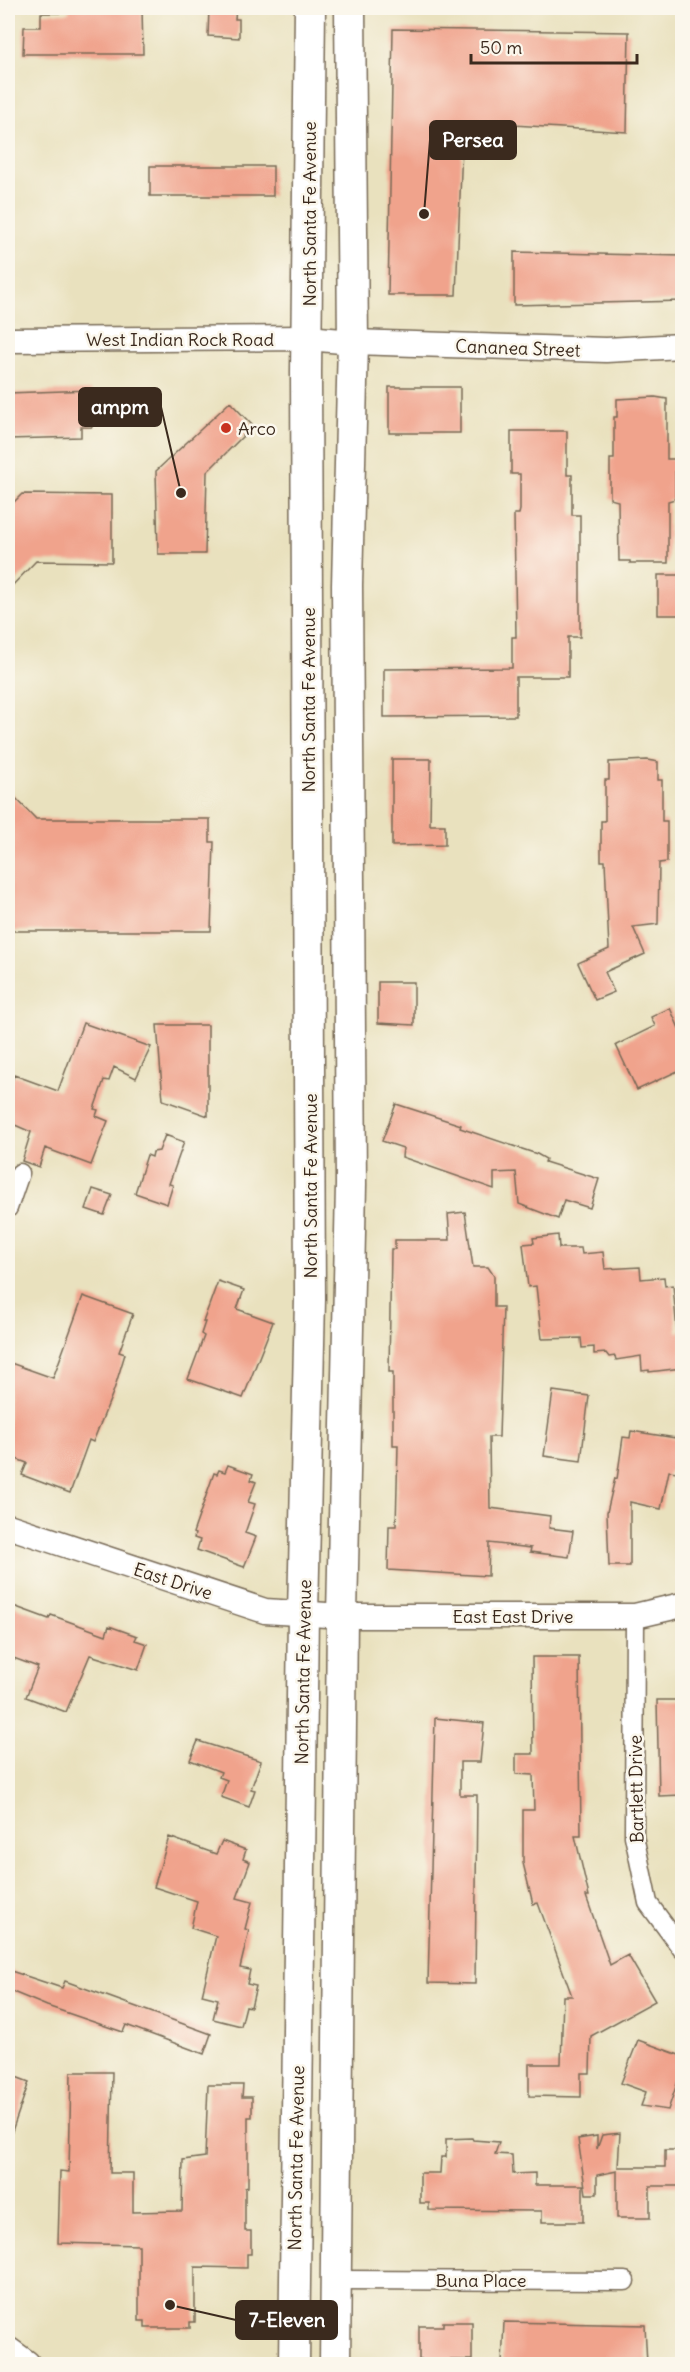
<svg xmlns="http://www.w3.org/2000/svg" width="690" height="2372" viewBox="0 0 690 2372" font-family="Delius,sans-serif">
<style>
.building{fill:#f0a38c}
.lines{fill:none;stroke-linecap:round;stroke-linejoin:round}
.minor-casing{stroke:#786a56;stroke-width:21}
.tertiary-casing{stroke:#786a56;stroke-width:27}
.secondary-casing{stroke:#786a56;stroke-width:30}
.primary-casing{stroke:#786a56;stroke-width:33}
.minor{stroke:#fff;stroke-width:18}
.tertiary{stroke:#fff;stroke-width:24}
.secondary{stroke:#fff;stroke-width:27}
.primary{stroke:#fff;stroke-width:30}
.poi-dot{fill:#c8321e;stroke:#fbf7ec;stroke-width:2}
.labels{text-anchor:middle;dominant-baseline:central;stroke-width:5;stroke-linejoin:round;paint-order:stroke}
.street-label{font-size:18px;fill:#3b2a1e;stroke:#fbf7ec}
.poi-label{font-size:18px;fill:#3b2a1e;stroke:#fbf7ec;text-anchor:start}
.leader{fill:none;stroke:#3b2a1e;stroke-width:2}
.callout-dot{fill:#3b2a1e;stroke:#fbf7ec;stroke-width:2}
.callout{fill:#3b2a1e;stroke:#3b2a1e;stroke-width:2}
.callout-label{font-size:20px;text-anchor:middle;font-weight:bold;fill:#fff}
</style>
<rect width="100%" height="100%" fill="#fbf7ec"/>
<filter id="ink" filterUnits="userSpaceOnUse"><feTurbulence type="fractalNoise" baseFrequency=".0167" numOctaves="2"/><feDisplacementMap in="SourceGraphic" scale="12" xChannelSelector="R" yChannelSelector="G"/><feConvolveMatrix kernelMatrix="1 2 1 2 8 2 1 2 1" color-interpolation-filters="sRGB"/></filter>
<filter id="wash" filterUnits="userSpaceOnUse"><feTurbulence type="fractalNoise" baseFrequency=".008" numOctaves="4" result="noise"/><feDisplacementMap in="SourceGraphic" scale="24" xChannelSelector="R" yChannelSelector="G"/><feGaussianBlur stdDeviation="1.35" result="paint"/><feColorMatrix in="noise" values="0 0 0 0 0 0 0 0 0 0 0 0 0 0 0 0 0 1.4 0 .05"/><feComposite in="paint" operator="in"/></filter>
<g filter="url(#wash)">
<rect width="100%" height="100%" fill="#e9e1be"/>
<g id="blocks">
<path class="building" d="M69,8H142L143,54H23L24,27H41V13H69Z
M209,8H236L235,19H239V38L208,36Z
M393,29L629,32L627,132L463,122L456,295H388Z
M150,166H273V196H150Z
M514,252L682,256V301L514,305Z
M389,387H460V433H389Z
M91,390L92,427H81V437L8,439V393Z
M655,397L667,399V459H675V499L668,501V563H630V561H619L618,501L610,499V459H614V417H617V399Z
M230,402L253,426L207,472L205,554H158L156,471Z
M511,431H567V475H572V515H580V637H568V677H516V716L384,717V669L512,668V637H516L514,514H519L520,510V474H511Z
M22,494L112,495V562L36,561L8,590V508Z
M658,575H679V615H658Z
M392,759H431L430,825H445V845L392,846Z
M647,760L658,762V780H662V821H667V862L659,863L658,924L633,927L645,954L605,972L614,992L595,1000L578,963L609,949L605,861H601V821H605V780H609V762Z
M8,790L36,819H210V842H214L211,931H8Z
M378,982H414V1025L378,1023Z
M670,1008L682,1035V1069L637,1090L616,1045L655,1026L651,1017Z
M83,1023L151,1047L136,1078L114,1067L109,1081L104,1080L94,1109L98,1110L96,1116L108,1121L91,1165L45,1148L39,1167L22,1161L31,1132L8,1122V1093L14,1075L58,1091Z
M157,1025H208V1116L163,1100Z
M396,1104L461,1125L460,1128L537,1154L546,1159L545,1162L599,1179L590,1208L564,1200L558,1219L519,1204L516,1172L494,1173V1189L402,1157L403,1148L382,1141Z
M165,1135L184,1142L169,1184L173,1185L167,1204L135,1193L147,1155L152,1157L153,1152L159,1151Z
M93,1189L112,1195L104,1215L86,1209Z
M465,1212L473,1267H488L494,1276V1307H503L499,1437H489L490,1508L550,1516L549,1528L573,1531L569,1557L530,1552L531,1548L489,1543L488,1576L388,1570L389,1526H396L398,1445H393V1372H389L391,1249H395V1240H450L448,1214Z
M558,1235L559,1248H581L582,1254L603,1252L605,1269L640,1267L641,1279L664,1277L665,1286L673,1285L677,1332L682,1331V1368L649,1372V1370L642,1371L641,1356L616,1360L615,1356L609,1357L606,1353L594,1354V1347L582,1348L581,1338L542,1339L536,1286L528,1287L523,1244L534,1243L533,1238Z
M218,1281L244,1290L237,1309L273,1322L243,1398L188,1379L204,1336L201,1334L205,1322H203Z
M83,1296L133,1314L119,1352L125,1354L114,1390L93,1442L89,1440L70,1493L22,1475L27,1463L8,1456V1362L53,1378Z
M553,1391L589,1396L581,1461L544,1456Z
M631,1431L682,1439V1462H679L678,1472L669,1471L661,1509L630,1502V1566H609L607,1512L615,1478L617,1479L623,1437L630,1438Z
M228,1465L253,1474L251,1480L256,1482L248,1502L255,1504L245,1533L256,1537L244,1567L197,1550L200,1540L194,1538L195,1534L193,1533L214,1473L217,1474L219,1470L225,1472Z
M8,1604L49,1619L51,1615L106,1635L109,1626L137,1636L135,1640L147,1644L138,1670L90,1655L66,1712L26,1697L38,1667L8,1656Z
M532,1657H579L581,1836H575L589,1896H586L610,1965L628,1955L655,2001L591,2036L590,2073H581V2097L529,2096V2064H561L563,1996H572L538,1903L533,1904L523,1863V1810H534L533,1775L516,1774V1754H533Z
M657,1700H682V1795L659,1796Z
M435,1718L484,1723L480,1762H460V1795H477L475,1984L428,1983Z
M198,1741L261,1761L251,1789L255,1790L249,1807L221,1797L227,1780L219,1777L221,1772L190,1760Z
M169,1837L216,1854L222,1841L246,1850L243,1859L250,1862L237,1898L252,1902L245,1929L249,1930L240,1968L250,1970L247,1984L256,1986L251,2007L246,2006L241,2026L213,2019L218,1999L202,1995L216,1936L191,1928L197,1901L154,1887Z
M8,1970L62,1988L65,1981L211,2034L204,2054L126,2025L123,2032L47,2006L8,1990Z
M638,2040L682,2056V2069L668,2110L641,2106L646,2092L621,2083Z
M71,2072H112L110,2173H133V2212L182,2211L183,2160L205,2157L208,2085H243L242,2097H252V2117H248V2187L245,2188V2231H251V2254H247V2268L195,2267V2322H190V2328H145V2321H139V2245L58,2243L60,2171L69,2172Z
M8,2074L29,2082L10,2137L8,2136Z
M620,2133L618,2167H665V2150H682V2186H650V2218H617V2171L597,2175V2194H586L578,2139L597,2136V2149L602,2135Z
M472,2138L473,2140L499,2142L495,2154L512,2155L513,2174L535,2173V2185H583V2222H542V2211L429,2210V2203H420V2173H440L441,2157H446V2139Z
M443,2322H472V2360H419V2326H443Z
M504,2322L645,2325L647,2364L536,2361L502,2363Z"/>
</g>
</g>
<g filter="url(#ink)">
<use href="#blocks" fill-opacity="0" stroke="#786a56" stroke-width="1.5"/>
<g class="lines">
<defs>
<path id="minor" d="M8,1208L20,1173
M635,1616L634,1836L648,1903L682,1949
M336,2280L625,2281"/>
<path id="tertiary" d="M8,340L308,338L353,342L606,350L682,346
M8,1526L265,1611L342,1616H635L682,1605"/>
<path id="secondary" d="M8,2351L26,2364"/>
<path id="primary" d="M294,2364L303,1614L310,1299L306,372L310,8
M335,2364L342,1616L351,1185L347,585L353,342L350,8"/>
</defs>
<use href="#minor" class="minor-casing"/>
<use href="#tertiary" class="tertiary-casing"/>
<use href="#secondary" class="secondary-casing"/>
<use href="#primary" class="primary-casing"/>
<use href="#minor" class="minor"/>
<use href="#tertiary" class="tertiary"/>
<use href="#secondary" class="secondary"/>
<use href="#primary" class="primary"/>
</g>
</g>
<circle class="poi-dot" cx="226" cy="428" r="6"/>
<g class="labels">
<g class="street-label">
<text transform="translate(309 214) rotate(-90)">North Santa Fe Avenue</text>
<text x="180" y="339">West Indian Rock Road</text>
<text transform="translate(518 348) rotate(2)">Cananea Street</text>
<text transform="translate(308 700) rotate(-90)">North Santa Fe Avenue</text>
<text transform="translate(310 1186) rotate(-90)">North Santa Fe Avenue</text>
<text transform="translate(173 1581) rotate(18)">East Drive</text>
<text x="513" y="1616">East East Drive</text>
<text transform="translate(303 1672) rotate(-89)">North Santa Fe Avenue</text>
<text transform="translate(636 1789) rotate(-91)">Bartlett Drive</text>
<text transform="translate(296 2158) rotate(-89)">North Santa Fe Avenue</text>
<text x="481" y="2280">Buna Place</text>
</g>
<g class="poi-label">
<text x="238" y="428">Arco</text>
</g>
</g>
<path class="leader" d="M424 214L430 140M181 493L161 407M170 2305L236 2320"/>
<g class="callout-dot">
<circle cx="424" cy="214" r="6"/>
<circle cx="181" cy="493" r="6"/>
<circle cx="170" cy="2305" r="6"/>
</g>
<g class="callout">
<rect x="430" y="121" width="86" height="38" rx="6"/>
<rect x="79" y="388" width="82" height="38" rx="6"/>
<rect x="236" y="2301" width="101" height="38" rx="6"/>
</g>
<g class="callout-label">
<text x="473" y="147">Persea</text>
<text x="120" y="414">ampm</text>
<text x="287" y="2327">7-Eleven</text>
</g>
<rect width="690" height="2372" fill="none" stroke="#fbf7ec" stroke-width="30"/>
<path d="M471 54v9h166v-9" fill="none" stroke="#3b2a1e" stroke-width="3"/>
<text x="480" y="54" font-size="18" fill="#3b2a1e" stroke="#fbf7ec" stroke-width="4.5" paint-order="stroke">50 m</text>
</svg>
